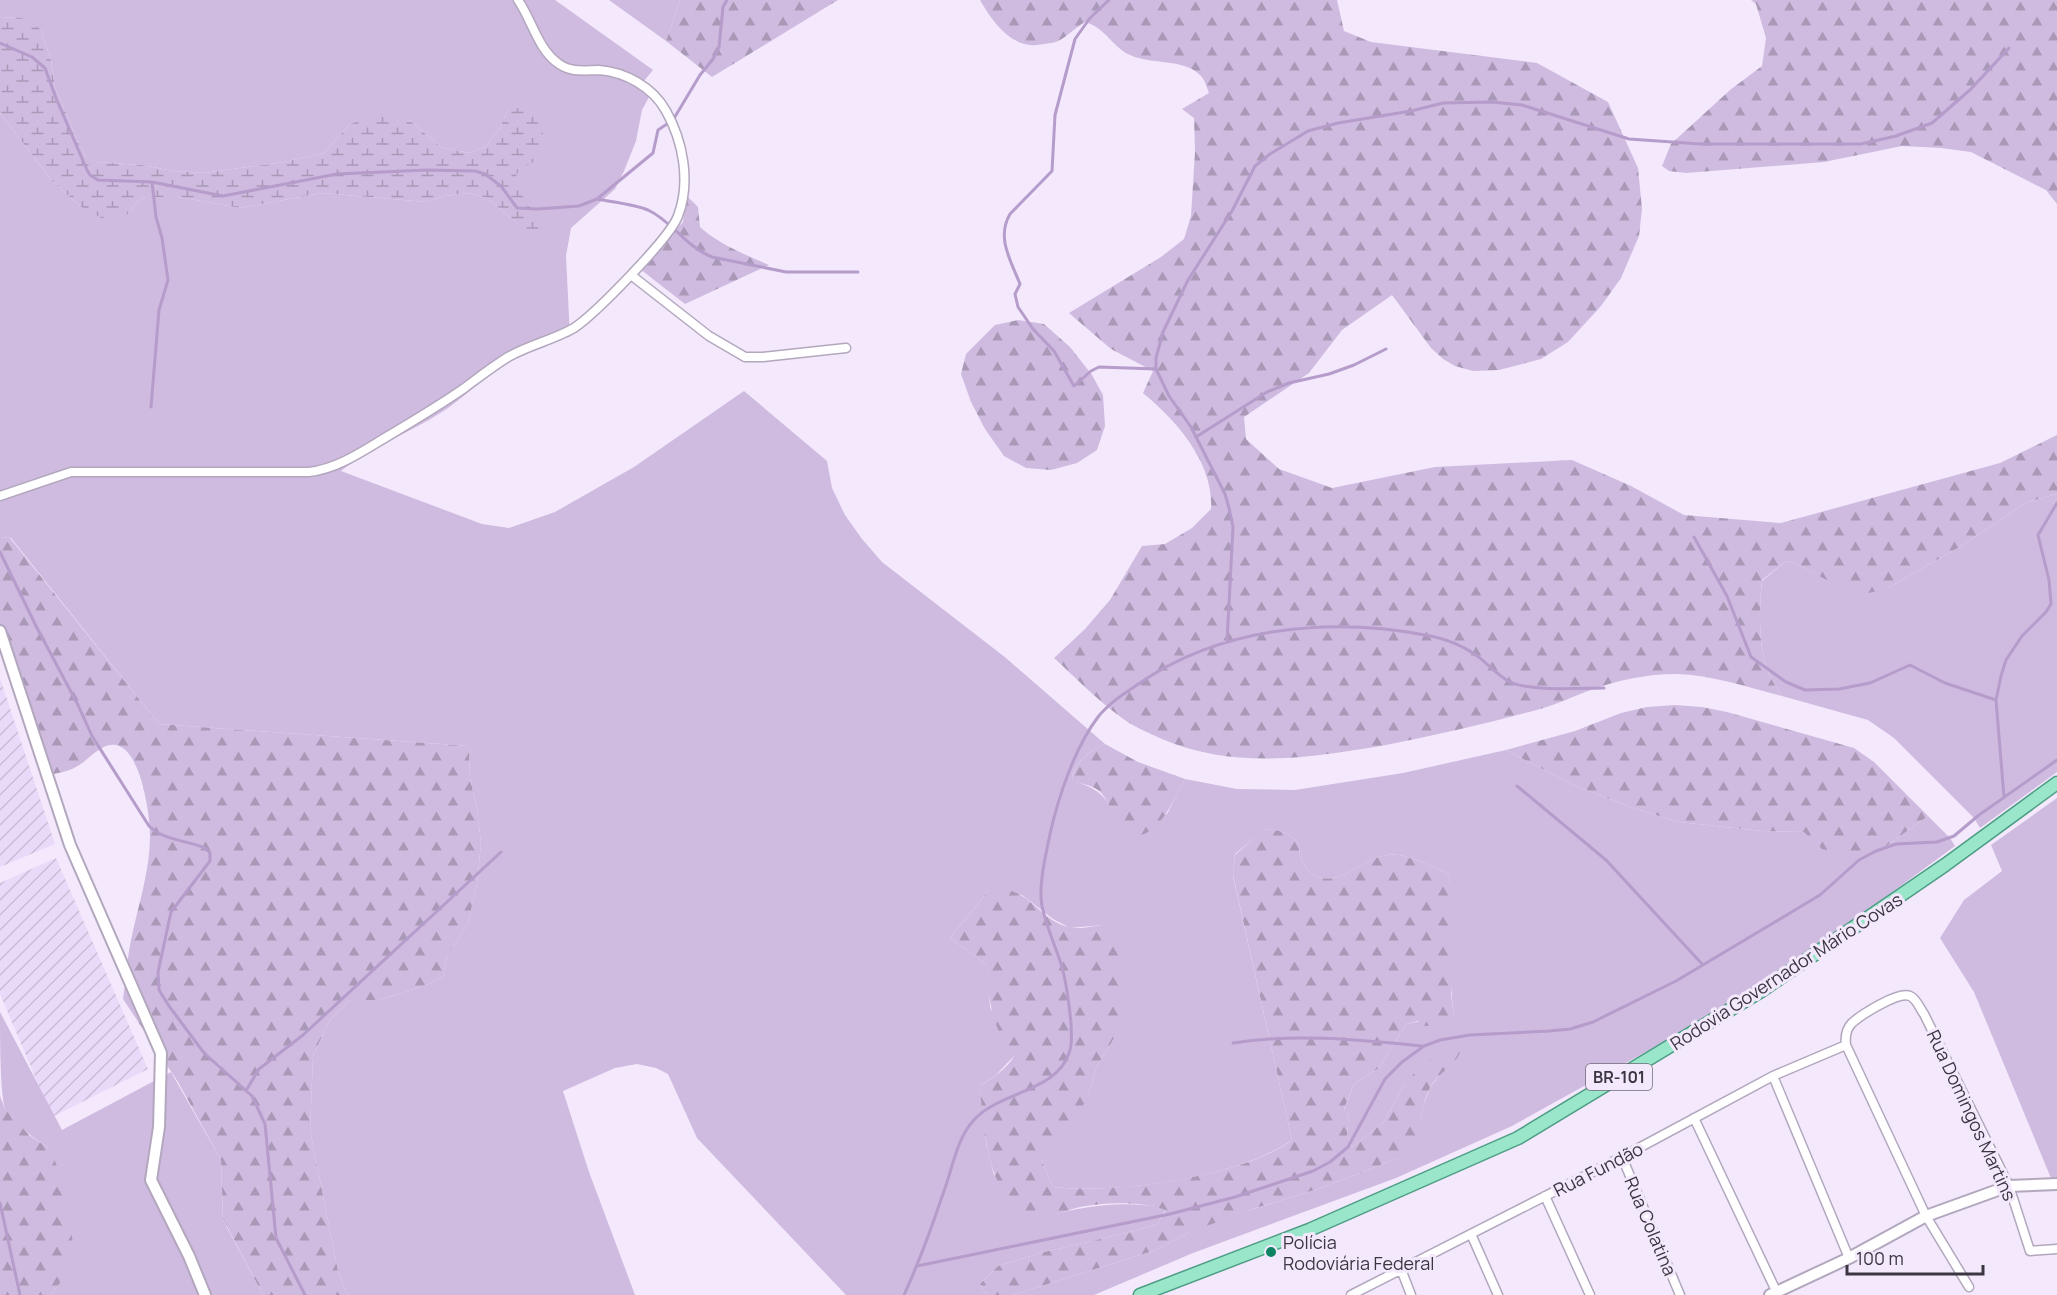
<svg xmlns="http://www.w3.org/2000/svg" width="2057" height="1295" viewBox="0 0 2057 1295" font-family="Manrope,sans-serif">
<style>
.industrial{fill:url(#industrial-furrows)}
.grass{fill:#cfbbe0}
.forest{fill:url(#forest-firs)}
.wetland{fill:url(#wetland-marsh)}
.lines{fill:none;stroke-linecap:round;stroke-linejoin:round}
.stream{stroke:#b59ccb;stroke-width:3}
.street-casing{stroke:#b3a7be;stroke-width:11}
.secondary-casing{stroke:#b3a7be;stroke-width:14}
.primary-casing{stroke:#4d9d84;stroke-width:15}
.street{stroke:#fff;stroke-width:8}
.secondary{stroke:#fff;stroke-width:10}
.primary{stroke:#9ae6cb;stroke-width:12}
.poi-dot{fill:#0d8362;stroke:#f3e8fc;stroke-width:2}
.labels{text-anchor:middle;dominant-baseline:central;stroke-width:6;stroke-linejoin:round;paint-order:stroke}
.shield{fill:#f3e8fc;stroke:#726b78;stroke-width:1.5}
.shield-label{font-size:16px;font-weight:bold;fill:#3b3640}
.street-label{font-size:18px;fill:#3b3640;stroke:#f3e8fc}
.poi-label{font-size:18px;fill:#3b3640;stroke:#f3e8fc;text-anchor:start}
</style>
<defs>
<pattern id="industrial-furrows" width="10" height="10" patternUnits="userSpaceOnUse" patternTransform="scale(1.5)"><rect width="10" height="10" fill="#eadaf9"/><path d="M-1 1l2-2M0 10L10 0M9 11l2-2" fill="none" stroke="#cabcd6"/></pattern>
<pattern id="forest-firs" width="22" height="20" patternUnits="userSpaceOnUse" patternTransform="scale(1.5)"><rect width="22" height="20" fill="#cfbbe0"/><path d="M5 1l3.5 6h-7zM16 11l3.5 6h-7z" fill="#a999b7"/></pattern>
<pattern id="wetland-marsh" width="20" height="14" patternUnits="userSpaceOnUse" patternTransform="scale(1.5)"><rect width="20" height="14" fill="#cfbbe0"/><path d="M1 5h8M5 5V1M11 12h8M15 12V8" fill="none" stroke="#a999b7"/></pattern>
</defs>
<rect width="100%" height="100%" fill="#f3e8fc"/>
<path class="industrial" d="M0,678L55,844L0,867Z
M56,858L148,1069L52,1117L0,994V883Z"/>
<path class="grass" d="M0,0H555L653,70L639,87L649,97L642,110L636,141L624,171L615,189L571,228L566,256L570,337C516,340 489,379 448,408C416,430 371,447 341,471L482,524L509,528L555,512L634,467L744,391L827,461L832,488L845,515L862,539L882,562L1006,658L1105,744C1091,750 1072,764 1072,780C1101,791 1104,793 1117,821L1167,814L1185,779L1237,789L1295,790L1403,773L1506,750L1573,785L1633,808L1679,822L1762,831L1804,832L1885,847L1928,816L1950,838L1955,846L1786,970L1678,1034L1512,1126L1396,1178L1193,1253L1094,1295H1013L1156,1250L1187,1233L1221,1219L1321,1188L1396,1159L1419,1125L1423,1106L1431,1086L1443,1071L1454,1061L1404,1084L1384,1122L1352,1147L1347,1134L1349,1115L1344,1110L1354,1084L1379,1068L1406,1024L1454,1015C1447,969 1453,921 1449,874C1431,867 1407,852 1387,855C1365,858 1345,882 1322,878C1311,876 1303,866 1300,856C1299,852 1300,847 1298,843C1291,832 1276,830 1265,829L1235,854L1233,876L1292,1140C1237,1178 1119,1194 1053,1187L1042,1161L1089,1093L1096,1068L1116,1035L1103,925L1070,928L1053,919L1022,895L989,890L950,938L987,965L990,1007L1014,1056L996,1075L980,1086L986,1143L994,1175L1052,1215C1090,1205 1128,1200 1166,1209L1157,1224L1135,1231L1044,1252L998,1266L980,1284L987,1295H846L697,1138L668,1074L656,1068L637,1064L615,1068L563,1091L589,1172L635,1295H347L338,1271L310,1130L313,1056L329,1021L350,1000H380L432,983L443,976L447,957L468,923L477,884L481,843L477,809L470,778L469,746L159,724L11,538L0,537V113L52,181L80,206L127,215L138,201L145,197H179L240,208L322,193L427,202L445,196L469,193L487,198L518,224L532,208L523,198L512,182L520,168L508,110L499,130L485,147L469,153L441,147L408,119L350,124L324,153L284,162L204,173L173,171L142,165L95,162L86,156L78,142L55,87L51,60L41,30L16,17L0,18Z
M609,0H680L666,41Z
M2057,494V772L1980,828L1974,818L1894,738L1868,720L1782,696C1777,688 1771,680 1768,671C1758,646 1759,607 1762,581L1786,561L1795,563L1814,573L1886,589L1963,545L2027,502Z
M2057,798V1183H2053L1974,992L1940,938L1964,900L2002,871L1991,845Z
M0,1012L62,1130L171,1072L221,1160L223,1220L263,1295H50L61,1282L50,1149C34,1138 16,1126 5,1109C0,1092 0,1034 0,1012Z"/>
<path class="forest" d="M680,0H838L712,77L666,41Z
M980,0H1337L1344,31L1371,42L1537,63L1608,102L1638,168L1642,209L1639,236L1621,278L1601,306L1568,342L1541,359L1499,370L1473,371L1455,366L1443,359L1431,348L1392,295L1342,330L1309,373L1244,417L1246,439L1279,469L1332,488L1435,467L1572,460L1631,486L1684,515L1781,523L2000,463L2057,435V494L2027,502L1963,545L1886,589L1864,594L1838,586L1795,563L1786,561L1762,580C1759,606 1758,647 1768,671C1771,680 1777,688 1782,696C1746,687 1713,675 1676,674C1647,674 1618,680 1591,690C1574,696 1558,704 1540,709C1489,723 1438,735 1386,745C1310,758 1235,770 1162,739C1149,733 1134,727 1122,718C1098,701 1076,678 1054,658L1085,629L1110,600L1142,546L1165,544L1192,528L1211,509C1214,463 1177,421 1143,393L1153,371L1111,349L1069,313L1161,257L1184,239L1191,216L1195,152L1194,118L1182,109L1209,93C1207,88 1205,80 1201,76C1185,58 1151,65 1130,55C1112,47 1106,28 1085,22C1076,27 1068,36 1058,41C1054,43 1049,43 1044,44C1013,51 994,24 980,0Z
M1751,0H2057V204L2046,190L1971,152L1941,148L1902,146L1824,162L1686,173L1669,171L1662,166L1671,144L1730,90L1762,66L1766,38L1756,4Z
M687,196L698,207L700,227C720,245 744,254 769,265L685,304L640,269L683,222Z
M1018,320L1044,324L1070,347L1092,375L1103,395L1105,426L1097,450L1077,463L1051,470L1026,468L1004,456L985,429L971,402L961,374L966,354L995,325Z
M0,537L10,538L159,724L469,746L470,778L477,809L481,843L477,884L468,923L447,957L443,976L432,983L380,1000H350L329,1021L313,1056L310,1130L338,1271L347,1295H263L223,1219L221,1160L178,1082L123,999C126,980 127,959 131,940C138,906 150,871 150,836C150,814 141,750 116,745C101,742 88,761 76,767C67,772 55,774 45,775L0,646Z
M1675,705L1702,707L1727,712L1854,748L1874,762L1928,816L1885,847L1848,854L1822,849L1804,832L1762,831L1679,822L1633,808L1573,785L1506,750L1575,731L1621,713L1647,707Z
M1105,744L1138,762L1185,779C1174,801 1146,863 1117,821C1110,811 1108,798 1098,790C1091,785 1079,783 1072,781C1072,764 1091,750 1105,744Z
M1264,829C1276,830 1291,832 1298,843C1300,847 1299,851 1300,856C1303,866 1311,876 1322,878C1345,882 1365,858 1387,855C1407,852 1431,867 1449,874L1455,938L1451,994L1454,1015L1440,1025L1425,1026L1418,1021L1406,1024L1379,1068L1354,1084L1344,1109L1349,1115L1347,1134L1352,1147L1384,1122L1404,1084L1424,1063L1461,1048C1459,1064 1438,1072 1430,1088C1421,1106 1419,1126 1417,1147L1396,1159L1321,1188L1256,1208L1187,1233L1156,1250L1013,1295H987L980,1284L998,1266L1044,1252L1135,1231L1157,1224L1166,1210C1140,1201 1107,1202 1080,1207C1071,1209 1062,1213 1053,1215C989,1227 983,1129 980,1086C992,1078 1007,1069 1014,1056C993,1032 987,996 987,965L950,938L989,890C1029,883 1037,920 1069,927C1079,930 1093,926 1103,925L1121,939L1124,957V989L1116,1035L1096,1068L1089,1093L1078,1116L1042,1161L1053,1187C1115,1194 1242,1177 1292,1140L1233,875L1235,855Z
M0,1096L5,1109L29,1135L50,1149L61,1176L73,1243L61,1282L50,1295H0Z"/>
<path class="wetland" d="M16,17L29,20L41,30L51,60L55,87L78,142L86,156L96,162L142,165L173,171L204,173L284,162L324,153L350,124L378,115L408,119L441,147L469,153L485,147L499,130L508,110L519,108L531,114L543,129V145L534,162L520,168L513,182C522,196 533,208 541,223L535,234L518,224L487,198L469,193L445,196L427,202L322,193L240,208L179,197H145L138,201L127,215L105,220L80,206L52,181L0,113V18Z"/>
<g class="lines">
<path class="stream" d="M1109,0L1090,18L1075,39L1055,115L1052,171L1010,214C996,238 1011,261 1020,284L1015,294L1018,307L1033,329L1054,351L1074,386L1091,371L1099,367L1156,369
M0,43L32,57L45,68L56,98L87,170L90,175L98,180L152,182L223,196L337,174L427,170L475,171L485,174L501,186L517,208L538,209L579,206L597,199L653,153L658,130L673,120L700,75L713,59L719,47L723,7L727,0
M597,199C612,202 634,204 648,210C672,221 686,247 712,257L786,272H858
M151,407L159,310L168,280L162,238L156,217L152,182
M1196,437L1267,392L1289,383L1329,374L1354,365L1386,349
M1694,537L1727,596L1751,657L1786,682L1805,690L1839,689L1870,683L1910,665L1945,683L1996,700
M0,552L36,626L78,705L92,736L149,826C167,844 201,840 210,853V861L171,912L158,972L159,990L169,1006L204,1053L252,1096L265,1124L276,1238L305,1295
M1227,642L1233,527L1229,508L1225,494L1191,427L1169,396L1156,369V358L1163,332L1188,280L1232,211L1255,166L1270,154L1308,131L1338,123L1411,111L1443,103L1492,102L1522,105L1629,139L1701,144H1861L1896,136L1932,123L1971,89L2009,48
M1517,786L1606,860L1703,965
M2004,797L1996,700L2001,676L2006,660L2022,636L2046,612L2051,604L2049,580L2038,535L2057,503
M1233,1043C1295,1033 1360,1040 1422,1046
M247,1089L259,1069L303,1035L501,852
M0,1203L20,1295
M917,1266L1170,1214L1235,1197L1313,1171L1330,1162L1348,1147L1385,1079L1402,1062L1424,1046L1440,1040L1470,1035L1549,1031L1570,1029L1593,1022L1676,981L1790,913L1820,895L1859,860L1876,851L1896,844L1937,842L1954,836L1979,815L2057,760
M904,1295C920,1260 933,1224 945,1188C953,1166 957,1139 973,1121C997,1092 1057,1092 1069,1053C1073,1044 1071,1033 1071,1023C1069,1003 1067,983 1061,964C1055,945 1046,926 1042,906C1038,886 1046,854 1050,834C1058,798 1075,747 1098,717C1109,703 1125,693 1140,683C1221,627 1330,617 1425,635C1444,638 1464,646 1480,658C1489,666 1498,675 1508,681C1528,692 1580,688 1604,688"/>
<defs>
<path id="street" d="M631,275L709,336L745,357H763L846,348
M0,496L71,472H309C336,469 360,453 383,439C410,423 437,407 463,389C478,378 492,367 508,357C529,345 553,340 574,328C595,314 670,238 678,216C691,182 683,141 666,111C653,87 625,72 599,70C585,70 572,73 559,64C538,50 532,20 518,0
M1773,1076L1849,1258
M1694,1118L1778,1295
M1622,1157L1680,1295
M1545,1196L1590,1295
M1471,1234L1498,1295
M1401,1269L1411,1295
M1969,1287L1926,1216L1846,1045C1845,1037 1846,1029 1852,1023C1861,1015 1898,991 1910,996C1917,999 1920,1009 1924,1014L2009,1186L2030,1251L2057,1249
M1351,1295L1622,1157L1773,1076L1846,1045"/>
<path id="secondary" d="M0,631L70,845L161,1053L159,1127L151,1180L189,1256L205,1295
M1770,1295L1849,1258L1926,1216L2009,1186L2057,1184"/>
<path id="primary" d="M1140,1295L1309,1230L1518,1138L1761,991L1945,865L2057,783"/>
</defs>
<use href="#street" class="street-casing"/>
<use href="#secondary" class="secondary-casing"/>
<use href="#primary" class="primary-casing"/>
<use href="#street" class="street"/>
<use href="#secondary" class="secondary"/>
<use href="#primary" class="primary"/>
</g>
<circle class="poi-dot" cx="1271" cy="1252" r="6"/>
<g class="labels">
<rect class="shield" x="1586" y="1064" width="66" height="26" rx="4.5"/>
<g class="shield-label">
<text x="1619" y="1077">BR-101</text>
</g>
<g class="street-label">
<text transform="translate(1786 971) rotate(-33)">Rodovia Governador Mário Covas</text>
<text transform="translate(1972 1115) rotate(65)">Rua Domingos Martins</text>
<text transform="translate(1598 1169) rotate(-27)">Rua Fundão</text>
<text transform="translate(1651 1226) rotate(67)">Rua Colatina</text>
</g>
<g class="poi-label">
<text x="1283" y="1242">Polícia<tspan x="1283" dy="21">Rodoviária Federal</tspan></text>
</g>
</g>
<path d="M1847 1265v9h136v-9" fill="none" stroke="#3b3640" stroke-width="3"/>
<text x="1856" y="1265" font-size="18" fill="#3b3640" stroke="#f3e8fc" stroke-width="4.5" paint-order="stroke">100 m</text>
</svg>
